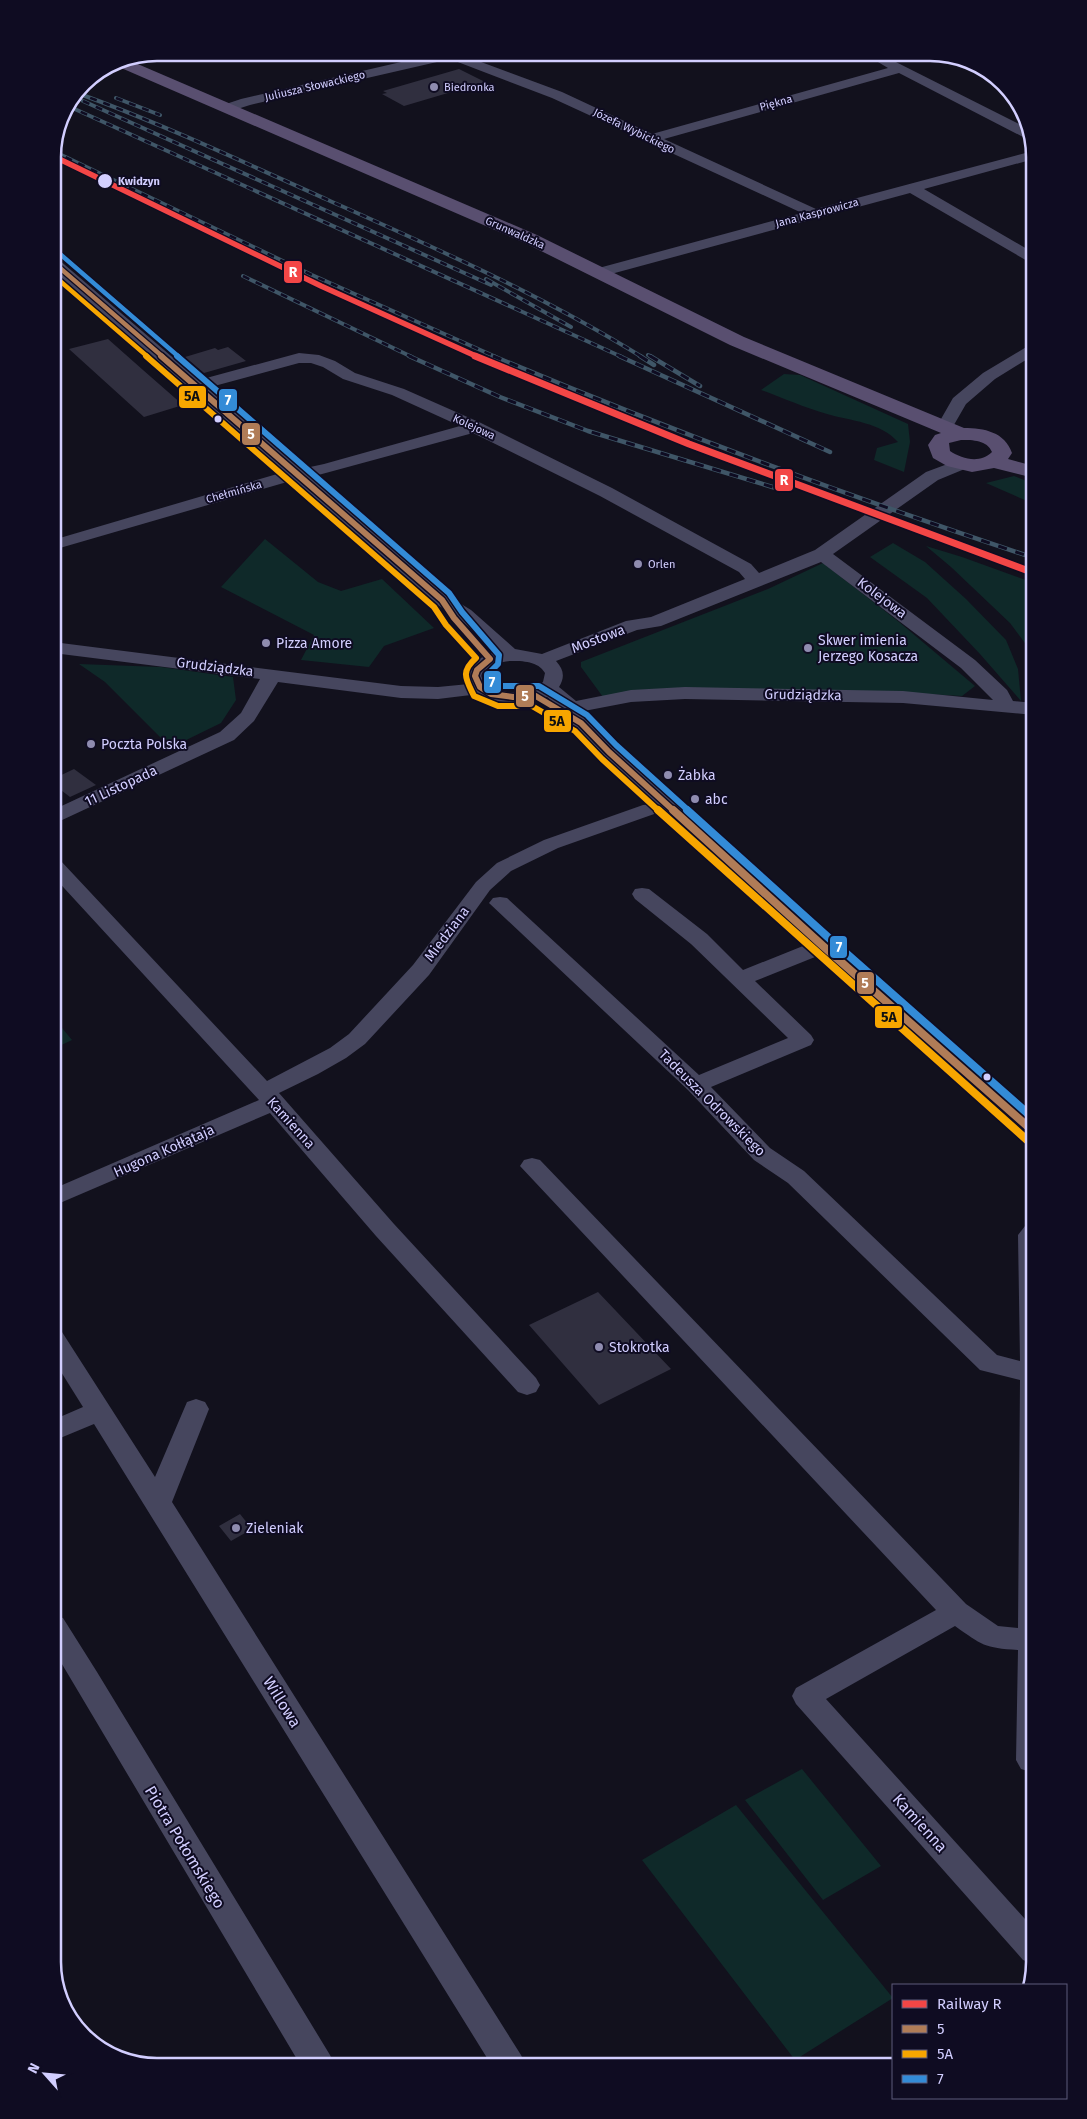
<svg xmlns="http://www.w3.org/2000/svg" width="1087" height="2119" viewBox="0 0 1087 2119" font-family="'Fira Sans',sans-serif">
<style>
.green{fill:#0f2929}
.building{fill:#302f3f}
.lines{fill:none;stroke-linecap:round;stroke-linejoin:round}
.minor{fill:#46465e;fill-rule:evenodd}
.major{fill:#594f70;fill-rule:evenodd}
.rail-far1-casing{stroke:#3f5667;stroke-width:4}
.rail-casing{stroke:#3f5667;stroke-width:4.5}
.rail-far1{stroke:#0f0c22;stroke-width:2.5;stroke-dasharray:7;stroke-linecap:butt}
.rail{stroke:#0f0c22;stroke-width:3;stroke-dasharray:9;stroke-linecap:butt}
.bus-1-far2-casing{stroke:#0f0c22;stroke-width:7}
.bus-1-far1-casing{stroke:#0f0c22;stroke-width:9}
.bus-1-casing{stroke:#0f0c22;stroke-width:11}
.bus-2-far2-casing{stroke:#0f0c22;stroke-width:7}
.bus-2-far1-casing{stroke:#0f0c22;stroke-width:9}
.bus-2-casing{stroke:#0f0c22;stroke-width:11}
.bus-3-far2-casing{stroke:#0f0c22;stroke-width:7}
.bus-3-far1-casing{stroke:#0f0c22;stroke-width:9}
.bus-3-casing{stroke:#0f0c22;stroke-width:11}
.bus-1-far2{stroke:#b07c57;stroke-width:4.5}
.bus-1-far1{stroke:#b07c57;stroke-width:6}
.bus-1{stroke:#b07c57;stroke-width:8}
.bus-2-far2{stroke:#f7a600;stroke-width:4.5}
.bus-2-far1{stroke:#f7a600;stroke-width:6}
.bus-2{stroke:#f7a600;stroke-width:8}
.bus-3-far2{stroke:#338bd7;stroke-width:4.5}
.bus-3-far1{stroke:#338bd7;stroke-width:6}
.bus-3{stroke:#338bd7;stroke-width:8}
.rail-1-far1-casing{stroke:#0f0c22;stroke-width:8}
.rail-1-casing{stroke:#0f0c22;stroke-width:10}
.rail-1-far1{stroke:#f34646;stroke-width:5.5}
.rail-1{stroke:#f34646;stroke-width:7}
.poi-dot{fill:#8f8cb0;stroke:#0f0c22;stroke-width:2}
.stop-dot{fill:#d2ceff;stroke:#0f0c22;stroke-width:2}
.labels{text-anchor:middle;dominant-baseline:central;stroke-width:4;stroke-linejoin:round;paint-order:stroke}
.far-street-label{font-size:11px;fill:#d2ceff;stroke:#0f0c22}
.far-poi-label{font-size:11px;fill:#d2ceff;stroke:#0f0c22;text-anchor:start}
.far-stop-label{font-size:11px;font-weight:bold;fill:#d2ceff;stroke:#0f0c22;text-anchor:start}
.street-label{font-size:14px;fill:#d2ceff;stroke:#0f0c22}
.poi-label{font-size:14px;fill:#d2ceff;stroke:#0f0c22;text-anchor:start}
.near-street-label{font-size:16px;fill:#d2ceff;stroke:#0f0c22}
.rim{fill:none;stroke:#d2ceff;stroke-width:2.5}
.line-badge{stroke:#0f0c22;stroke-width:2}
.badge-label{font-size:14px;text-anchor:middle;font-weight:bold;fill:#fff}
.pale-badge-label{font-size:14px;text-anchor:middle;font-weight:bold;fill:#111}
</style>
<rect width="100%" height="100%" fill="#12111d"/>
<path class="green" d="M784,374L800,375L908,424L910,442L904,472L874,460L877,448L898,442C880,422 851,421 827,414C805,408 783,398 761,390Z
M1014,476L1034,484V504L986,483Z
M265,539L318,582L341,591L382,579L434,628L384,646L369,667L301,660L314,635L221,587Z
M893,543L925,562L966,599L1006,640L1018,669L1021,701L980,654L927,598L870,557Z
M926,546L962,557L1034,583V666L1033,654L1010,623L951,567Z
M823,563L899,622L975,686L962,696L873,691L603,697L581,667V662L768,589Z
M79,664L161,667L233,677L236,700L221,723L176,745H168L105,682Z
M53,1017L72,1040L53,1049Z
M802,1769L881,1866L823,1900L745,1800Z
M736,1805L893,1998L795,2060L642,1860Z"/>
<path class="building" d="M459,69L485,82L404,106L382,94L387,93L383,91Z
M108,339L143,370L183,405L144,417L69,349Z
M228,347L246,361L204,373L185,357L215,348L218,350Z
M74,769L96,785L70,797L53,784V779Z
M598,1292L671,1369L599,1405L529,1325Z
M240,1514L252,1529L231,1541L219,1526Z"/>
<g class="lines">
<path class="minor" d="M440,53H466L465,56L562,92L652,134L888,68L863,53H878L1029,129L1031,139L1025,138L899,73L664,139L816,209L1033,151L1034,159L924,189L1034,253V263L1029,262L910,193L600,277L595,275L592,272L595,269L802,213L552,98L450,59L250,105L228,112L221,108L223,105L241,99Z
M53,258L58,259L199,380L299,353L319,355L335,361L355,373L404,389L481,423L612,488L751,564L759,573L815,550L926,472L961,459L967,460L969,464L967,468L938,480L833,554L975,660L1007,690L1013,701L1034,703V715L903,703L685,699L631,702L584,711L589,720L616,748L831,941L1034,1120V1140L1026,1138L820,955L755,981L811,1035L814,1040L811,1045L711,1087L770,1148L804,1171L997,1355L1020,1361L1018,1235L1025,1226L1034,1224V1771L1031,1772L1021,1769L1016,1760L1018,1650C984,1648 982,1645 955,1626L826,1699L1034,1929V1964L1023,1960L796,1704L792,1696L796,1688L936,1610L520,1166L524,1160L532,1158L540,1160L966,1604L998,1626L1018,1628L1020,1380L980,1370L788,1183L754,1160L688,1090L489,903L493,898L500,897L507,898L699,1075L788,1038L691,944L635,899L632,894L635,889L642,888L649,889L707,934L743,970L808,944L660,809L657,813L558,848L511,871L490,890L429,975L365,1044L346,1058L318,1074L279,1093L394,1224L536,1378L540,1385L536,1392L527,1395L518,1392L376,1236L270,1113L53,1206V1189L259,1100L53,876V858L60,860L267,1081L330,1048L349,1034L413,965L476,882L497,863L544,840L643,805L655,804L602,756L574,727L564,711L547,697L517,704L496,701L479,694L438,699L401,698L278,682L254,721L234,740L60,821L53,823V810L220,732L241,713L260,679L53,653V642L401,686L438,687L469,684L466,676C472,662 481,656 496,652L459,618L436,604L294,480L53,550V540L284,472L53,270ZM299,363H311L323,367L343,379L392,395L460,426L324,464L301,469L207,388ZM473,433L600,496L739,572L745,579L651,617L626,621L542,654L515,649L471,610L448,596L311,477ZM821,562L961,668L993,700L903,691L685,687L631,690L576,701L559,687C565,677 564,670 556,661L637,630L661,626ZM510,661C523,661 538,661 545,673L543,682C527,696 495,698 484,676C489,666 499,662 510,661Z
M1034,344V355L995,379L966,404L951,430H939L937,426L953,398L983,373L1028,346Z
M53,1330L62,1332L155,1477L187,1402L196,1399L205,1402L209,1409L172,1502L521,2055L526,2066H492L94,1424L53,1441V1420L83,1407L53,1359Z
M53,1615L63,1618L97,1672L330,2055L335,2066H301L53,1649Z"/>
<path class="major" d="M126,59L537,235L744,337L964,428C984,428 1005,432 1012,453L1008,459L1034,466V478L994,468L972,472L947,466L933,458L928,445L935,435L941,433L730,345L525,243L112,64ZM961,440C973,440 987,440 992,452C980,464 962,459 950,451L949,443Z"/>
<defs>
<path id="rail-far1" d="M77,93C163,124 245,163 328,200C435,248 542,295 642,357
M116,98L160,115
M83,101L491,285
M68,106L622,357
M53,151L312,275L496,357
M243,276L412,357
M486,279L571,327
M648,355L652,357"/>
<path id="rail" d="M409,356L500,397L588,431L779,489
M493,356C671,431 851,497 1034,558
M619,356L830,452
M640,356L654,365
M650,356L700,386"/>
</defs>
<use href="#rail-far1" class="rail-far1-casing"/>
<use href="#rail" class="rail-casing"/>
<use href="#rail-far1" class="rail-far1"/>
<use href="#rail" class="rail"/>
<defs>
<path id="bus-1-far2" d="M53,262L163,357"/>
<path id="bus-1-far1" d="M161,356L442,600L454,618L490,659L477,670L475,676L480,687L491,694L513,697L534,695L581,723L609,752L674,811"/>
<path id="bus-1" d="M673,810L823,946L1034,1132"/>
<path id="bus-2-far2" d="M53,275L148,357"/>
<path id="bus-2-far1" d="M146,356L434,607L446,625L476,658C460,672 466,679 474,696L498,706H532L575,731L602,759L659,811"/>
<path id="bus-2" d="M658,810L1027,1140"/>
<path id="bus-3-far2" d="M60,254L179,357"/>
<path id="bus-3-far1" d="M177,356L449,593L462,612L499,655L498,664L486,676L488,680L501,686H539L587,715L616,745L689,811"/>
<path id="bus-3" d="M687,810L830,939L1034,1119"/>
</defs>
<use href="#bus-1-far2" class="bus-1-far2-casing"/>
<use href="#bus-1-far1" class="bus-1-far1-casing"/>
<use href="#bus-1" class="bus-1-casing"/>
<use href="#bus-2-far2" class="bus-2-far2-casing"/>
<use href="#bus-2-far1" class="bus-2-far1-casing"/>
<use href="#bus-2" class="bus-2-casing"/>
<use href="#bus-3-far2" class="bus-3-far2-casing"/>
<use href="#bus-3-far1" class="bus-3-far1-casing"/>
<use href="#bus-3" class="bus-3-casing"/>
<use href="#bus-1-far2" class="bus-1-far2"/>
<use href="#bus-1-far1" class="bus-1-far1"/>
<use href="#bus-1" class="bus-1"/>
<use href="#bus-2-far2" class="bus-2-far2"/>
<use href="#bus-2-far1" class="bus-2-far1"/>
<use href="#bus-2" class="bus-2"/>
<use href="#bus-3-far2" class="bus-3-far2"/>
<use href="#bus-3-far1" class="bus-3-far1"/>
<use href="#bus-3" class="bus-3"/>
<defs>
<path id="rail-1-far1" d="M53,156L321,286L478,357"/>
<path id="rail-1" d="M475,356L689,444L1034,573"/>
</defs>
<use href="#rail-1-far1" class="rail-1-far1-casing"/>
<use href="#rail-1" class="rail-1-casing"/>
<use href="#rail-1-far1" class="rail-1-far1"/>
<use href="#rail-1" class="rail-1"/>
</g>
<g class="poi-dot">
<circle cx="434" cy="87" r="5"/>
<circle cx="638" cy="564" r="5"/>
<circle cx="266" cy="643" r="5"/>
<circle cx="808" cy="648" r="5"/>
<circle cx="91" cy="744" r="5"/>
<circle cx="668" cy="775" r="5"/>
<circle cx="695" cy="799" r="5"/>
<circle cx="599" cy="1347" r="5"/>
<circle cx="236" cy="1528" r="5"/>
</g>
<g class="stop-dot">
<circle cx="105" cy="181" r="8"/>
<circle cx="218" cy="419" r="4.5"/>
<circle cx="987" cy="1077" r="4.5"/>
</g>
<g class="labels">
<g class="far-street-label">
<text transform="translate(315 86) rotate(-13)">Juliusza Słowackiego</text>
<text transform="translate(776 103) rotate(-15)">Piękna</text>
<text transform="translate(634 131) rotate(26)">Józefa Wybickiego</text>
<text transform="translate(817 213) rotate(-15)">Jana Kasprowicza</text>
<text transform="translate(515 233) rotate(24)">Grunwaldzka</text>
<text transform="translate(474 427) rotate(25)">Kolejowa</text>
<text transform="translate(234 492) rotate(-16)">Chełmińska</text>
</g>
<g class="far-poi-label">
<text x="444" y="87">Biedronka</text>
<text x="648" y="564">Orlen</text>
</g>
<g class="far-stop-label">
<text x="118" y="181">Kwidzyn</text>
</g>
<g class="street-label">
<text transform="translate(882 598) rotate(37)">Kolejowa</text>
<text transform="translate(598 639) rotate(-21)">Mostowa</text>
<text transform="translate(215 667) rotate(7)">Grudziądzka</text>
<text transform="translate(803 695) rotate(1)">Grudziądzka</text>
<text transform="translate(121 786) rotate(-25)">11 Listopada</text>
<text transform="translate(447 934) rotate(-53)">Miedziana</text>
<text transform="translate(712 1103) rotate(45)">Tadeusza Odrowskiego</text>
<text transform="translate(291 1123) rotate(48)">Kamienna</text>
<text transform="translate(164 1151) rotate(-24)">Hugona Kołłątaja</text>
</g>
<g class="poi-label">
<text x="818" y="640">Skwer imienia<tspan x="818" dy="16">Jerzego Kosacza</tspan></text>
<text x="276" y="643">Pizza Amore</text>
<text x="101" y="744">Poczta Polska</text>
<text x="678" y="775">Żabka</text>
<text x="705" y="799">abc</text>
<text x="609" y="1347">Stokrotka</text>
<text x="246" y="1528">Zieleniak</text>
</g>
<g class="near-street-label">
<text transform="translate(282 1702) rotate(58)">Willowa</text>
<text transform="translate(920 1823) rotate(48)">Kamienna</text>
<text transform="translate(185 1847) rotate(59)">Piotra Połomskiego</text>
</g>
</g>
<path d="M0 0H1087V2119H0ZM157 61H930A96 96 0 0 1 1026 157V1962A96 96 0 0 1 930 2058H157A96 96 0 0 1 61 1962V157A96 96 0 0 1 157 61Z" fill="#0f0c22" fill-rule="evenodd"/>
<path class="rim" d="M157 61H930A96 96 0 0 1 1026 157V1962A96 96 0 0 1 930 2058H157A96 96 0 0 1 61 1962V157A96 96 0 0 1 157 61Z"/>
<g class="line-badge">
<rect x="283" y="260" width="20" height="24" rx="5" fill="#f34646"/>
<rect x="178" y="385" width="29" height="24" rx="5" fill="#f7a600"/>
<rect x="218" y="388" width="20" height="24" rx="5" fill="#338bd7"/>
<rect x="241" y="422" width="20" height="24" rx="5" fill="#b07c57"/>
<rect x="774" y="468" width="20" height="24" rx="5" fill="#f34646"/>
<rect x="483" y="670" width="19" height="24" rx="5" fill="#338bd7"/>
<rect x="515" y="684" width="20" height="24" rx="5" fill="#b07c57"/>
<rect x="543" y="709" width="29" height="24" rx="5" fill="#f7a600"/>
<rect x="829" y="935" width="19" height="24" rx="5" fill="#338bd7"/>
<rect x="856" y="971" width="19" height="24" rx="5" fill="#b07c57"/>
<rect x="874" y="1005" width="29" height="24" rx="5" fill="#f7a600"/>
</g>
<g class="badge-label">
<text x="293" y="277">R</text>
<text x="228" y="405">7</text>
<text x="251" y="439">5</text>
<text x="784" y="485">R</text>
<text x="492" y="687">7</text>
<text x="525" y="701">5</text>
<text x="839" y="952">7</text>
<text x="865" y="988">5</text>
</g>
<g class="pale-badge-label">
<text x="192" y="401">5A</text>
<text x="557" y="726">5A</text>
<text x="889" y="1022">5A</text>
</g>
<rect x="892" y="1984" width="175" height="115" fill="#0f0c22" stroke="#5d5a7a"/>
<rect x="902" y="2000" width="25" height="8" fill="#f34646" stroke="#5d5a7a"/>
<text x="937" y="2009" font-size="15" fill="#d2ceff">Railway R</text>
<rect x="902" y="2025" width="25" height="8" fill="#b07c57" stroke="#5d5a7a"/>
<text x="937" y="2034" font-size="15" fill="#d2ceff">5</text>
<rect x="902" y="2050" width="25" height="8" fill="#f7a600" stroke="#5d5a7a"/>
<text x="937" y="2059" font-size="15" fill="#d2ceff">5A</text>
<rect x="902" y="2075" width="25" height="8" fill="#338bd7" stroke="#5d5a7a"/>
<text x="937" y="2084" font-size="15" fill="#d2ceff">7</text>
<g transform="translate(45 2074) rotate(297)" stroke="#0f0c22" stroke-width="4" paint-order="stroke">
<path d="M0-4L9 19L0 12L-9 19Z" fill="#d2ceff"/>
<text y="-8" font-size="14" font-weight="bold" text-anchor="middle" fill="#d2ceff">N</text>
</g>
</svg>
